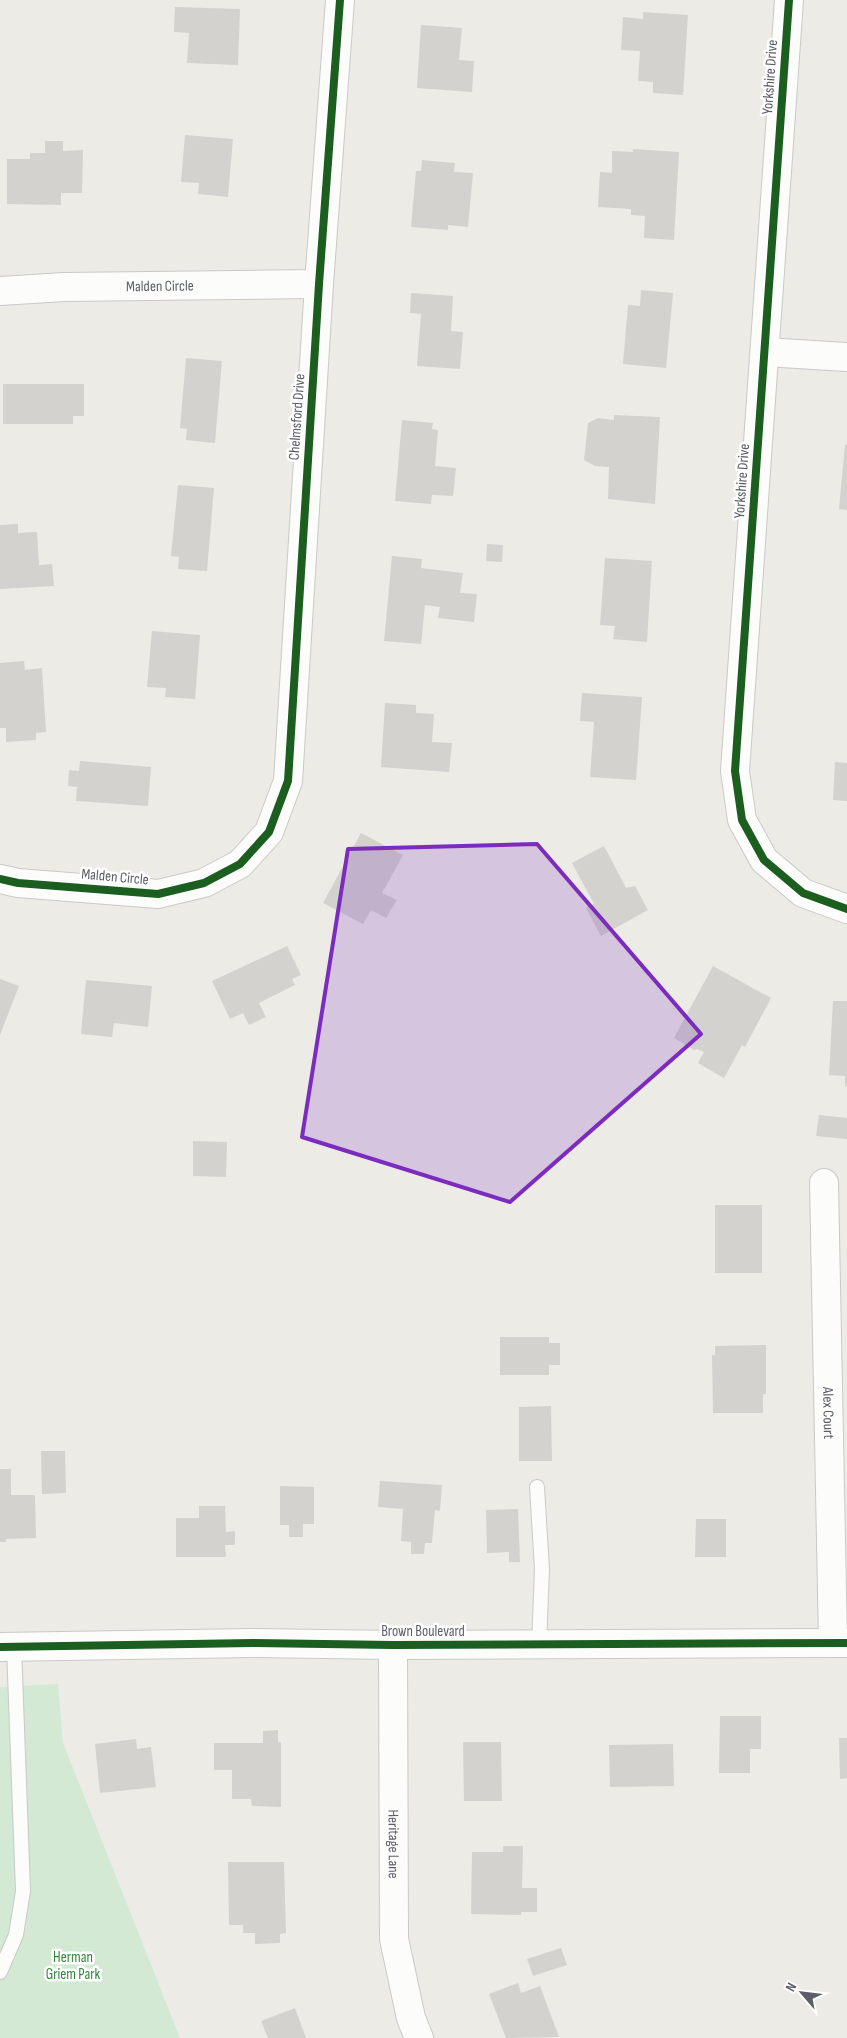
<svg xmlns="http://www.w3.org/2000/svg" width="847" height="2038" viewBox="0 0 847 2038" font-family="'Sofia Sans Condensed',sans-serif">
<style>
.green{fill:#d3e9d3}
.building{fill:#d3d2cf}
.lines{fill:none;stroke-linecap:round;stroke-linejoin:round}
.service-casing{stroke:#c9c9c8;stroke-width:16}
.minor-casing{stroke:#c9c9c8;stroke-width:30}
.service{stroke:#fcfcfb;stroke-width:14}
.minor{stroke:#fcfcfb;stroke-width:28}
.cycleway-casing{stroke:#fff;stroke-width:11}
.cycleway{stroke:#1b5e20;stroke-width:8}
.marked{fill:#7b2cbf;fill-opacity:0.2;stroke:#7b2cbf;stroke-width:4;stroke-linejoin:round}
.labels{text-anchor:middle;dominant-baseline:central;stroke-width:5;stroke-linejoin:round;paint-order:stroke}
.street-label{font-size:15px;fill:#5b5e65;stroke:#fff}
.park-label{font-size:15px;fill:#31863f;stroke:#fff}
</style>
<rect width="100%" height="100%" fill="#ecebe6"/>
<path class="green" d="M58,1684L63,1743L180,2038H0V1687Z"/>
<path class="building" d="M175,7L240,9L238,65L187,63L189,33L174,32Z
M643,12L688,15L683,95L653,93V82L638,81L640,51L621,50L623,17L643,19Z
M421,25L462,28L459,60L474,61L472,92L417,88Z
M185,135L233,139L228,197L198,194L199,183L181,182Z
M45,141H63V151L83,150L82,193H61V205L7,204V159H30V153H45Z
M633,149L679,152L674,240L644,238L645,216L631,215V209L598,207L600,172L612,173V151L633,152Z
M422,160L455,163L454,172L473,173L468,227L448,225V230L411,227L416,171H421Z
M641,290L673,293L666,368L623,364L628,305L640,306Z
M411,293L453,296L451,331L463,332L460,369L417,366L421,314L410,313Z
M186,358L222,361L215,443L186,440L187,429L180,428Z
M3,384H84V416H73V424H3Z
M614,415L660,417L655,504L608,499L609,467L595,466L584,460L588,423L598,418L614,420Z
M402,420L433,423L432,429L438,430L435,466L456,468L453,496L432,495L431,504L395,501Z
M845,445H847V510L839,509Z
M178,485L214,488L207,571L178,569L179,557L171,556Z
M18,524V533L37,532L39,565L52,564L54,586L0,589V525Z
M487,544L503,545L502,562L486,561Z
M392,556L422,559L421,568L463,573L460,593L477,594L474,622L438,618L440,607L425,605L421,644L384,641Z
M605,558L652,561L647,642L613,639L615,626L600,625Z
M152,631L200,635L195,699L165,697L166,688L147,687Z
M24,661L25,670L42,668L46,732L36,733V740L6,742V728H0V663Z
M582,693L642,697L636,780L590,777L594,722L580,721Z
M385,703L416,705V713L434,714L432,742L452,743L449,772L381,767Z
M80,761L151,767L148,806L76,801L77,787L68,786L69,770L79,771Z
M835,762L847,763V801L833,800Z
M361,833L403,855L382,893L397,900L386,918L371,910L363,924L323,903Z
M604,846L626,888L635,886L648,910L601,936L586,908L594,904L572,863Z
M287,946L301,975L292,979L295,985L259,1003L266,1017L249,1025L243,1013L230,1019L212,981Z
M713,966L771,998L745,1047L742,1045L724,1078L698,1063L704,1052L697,1049L694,1050L674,1038Z
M0,979L19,986L0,1035Z
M86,980L152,986L148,1027L114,1023L112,1037L81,1034Z
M833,1001H847V1087L845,1086V1076L829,1075Z
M819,1115L847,1118V1139L816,1136Z
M193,1141L227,1142L226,1177L193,1176Z
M715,1205H762V1273H715Z
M500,1337H549V1343H560V1365H549V1375H500Z
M766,1345V1394H763V1413H713L712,1355H715V1346Z
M551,1406L552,1461H519V1407Z
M41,1451H65L66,1493L42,1494Z
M0,1469H11V1495H35L36,1538L6,1539V1542H0Z
M380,1481L442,1485L440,1511L435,1510L432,1543H425L424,1554H411V1542L401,1541L403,1509L378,1507Z
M280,1486L314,1487V1524H303V1537H289V1525H280Z
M199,1506H225L226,1532L235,1531V1545H225L226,1557H176V1518H199Z
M518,1509L520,1562H509V1552L487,1553L486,1510Z
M696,1519H726V1557H695Z
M720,1716H761V1749H750V1773H719Z
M278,1730V1742H281V1807L252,1806L251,1799H232V1770H214V1743H263V1731Z
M839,1738H847V1778L840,1779Z
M136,1739L137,1749L151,1747L156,1787L100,1793L95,1744Z
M463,1742H501L502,1801H464Z
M673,1744L674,1786L610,1787L609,1745Z
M503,1846H523L522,1888H537V1912H521V1915L471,1914L472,1852H503Z
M228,1862H284L286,1933L280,1934V1943L255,1944V1933H243V1925H229Z
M561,1948L567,1965L533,1976L527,1959Z
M518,1983L521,1993L540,1986L559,2037L506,2038L489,1994Z
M295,2008L306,2038H268L261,2021Z"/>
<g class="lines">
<defs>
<path id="service" d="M537,1487L542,1570L539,1645
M0,1972L16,1935L23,1891L14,1647"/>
<g id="minor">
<path d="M789,0L735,771L742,820L764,860L803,893L847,909"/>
<path id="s1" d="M0,291L64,287L319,284"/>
<path d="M765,352L847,357"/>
<path d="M0,879L18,883L158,894L204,883L240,864L269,832L288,781L319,284L340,0"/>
<path id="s2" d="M824,1183L833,1643"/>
<path id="s3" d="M393,1645L394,1939L411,2018L419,2038"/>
<path d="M0,1647L253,1643L393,1645L847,1643"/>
</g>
</defs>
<use href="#service" class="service-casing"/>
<use href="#minor" class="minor-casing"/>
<use href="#service" class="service"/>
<use href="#minor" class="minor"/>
<defs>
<path id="cycleway" d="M789,0L735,771L742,820L764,860L803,893L847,909
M0,879L18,883L158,894L204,883L240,864L269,832L288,781L319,284L340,0
M0,1647L253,1643L393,1645L847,1643"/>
</defs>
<use href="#cycleway" class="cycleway-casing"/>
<use href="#cycleway" class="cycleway"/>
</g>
<path class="marked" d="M537,844L701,1034L510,1202L302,1137L348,849Z"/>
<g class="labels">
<g class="street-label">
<text transform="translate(770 77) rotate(-86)">Yorkshire Drive</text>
<text stroke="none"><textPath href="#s1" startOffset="160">Malden Circle</textPath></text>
<text transform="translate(297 417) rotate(-86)">Chelmsford Drive</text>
<text transform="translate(742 481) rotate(-86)">Yorkshire Drive</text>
<text transform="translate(115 877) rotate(5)">Malden Circle</text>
<text stroke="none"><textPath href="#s2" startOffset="230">Alex Court</textPath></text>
<text x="423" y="1631">Brown Boulevard</text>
<text stroke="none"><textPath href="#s3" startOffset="199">Heritage Lane</textPath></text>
</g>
<g class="park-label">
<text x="73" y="1957">Herman<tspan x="73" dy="17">Griem Park</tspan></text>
</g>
</g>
<g transform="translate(802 1993) rotate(298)" stroke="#ffffff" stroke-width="4" paint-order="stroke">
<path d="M0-4L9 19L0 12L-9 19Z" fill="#5b5e65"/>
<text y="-8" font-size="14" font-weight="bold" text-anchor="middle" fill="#5b5e65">N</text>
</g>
</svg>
